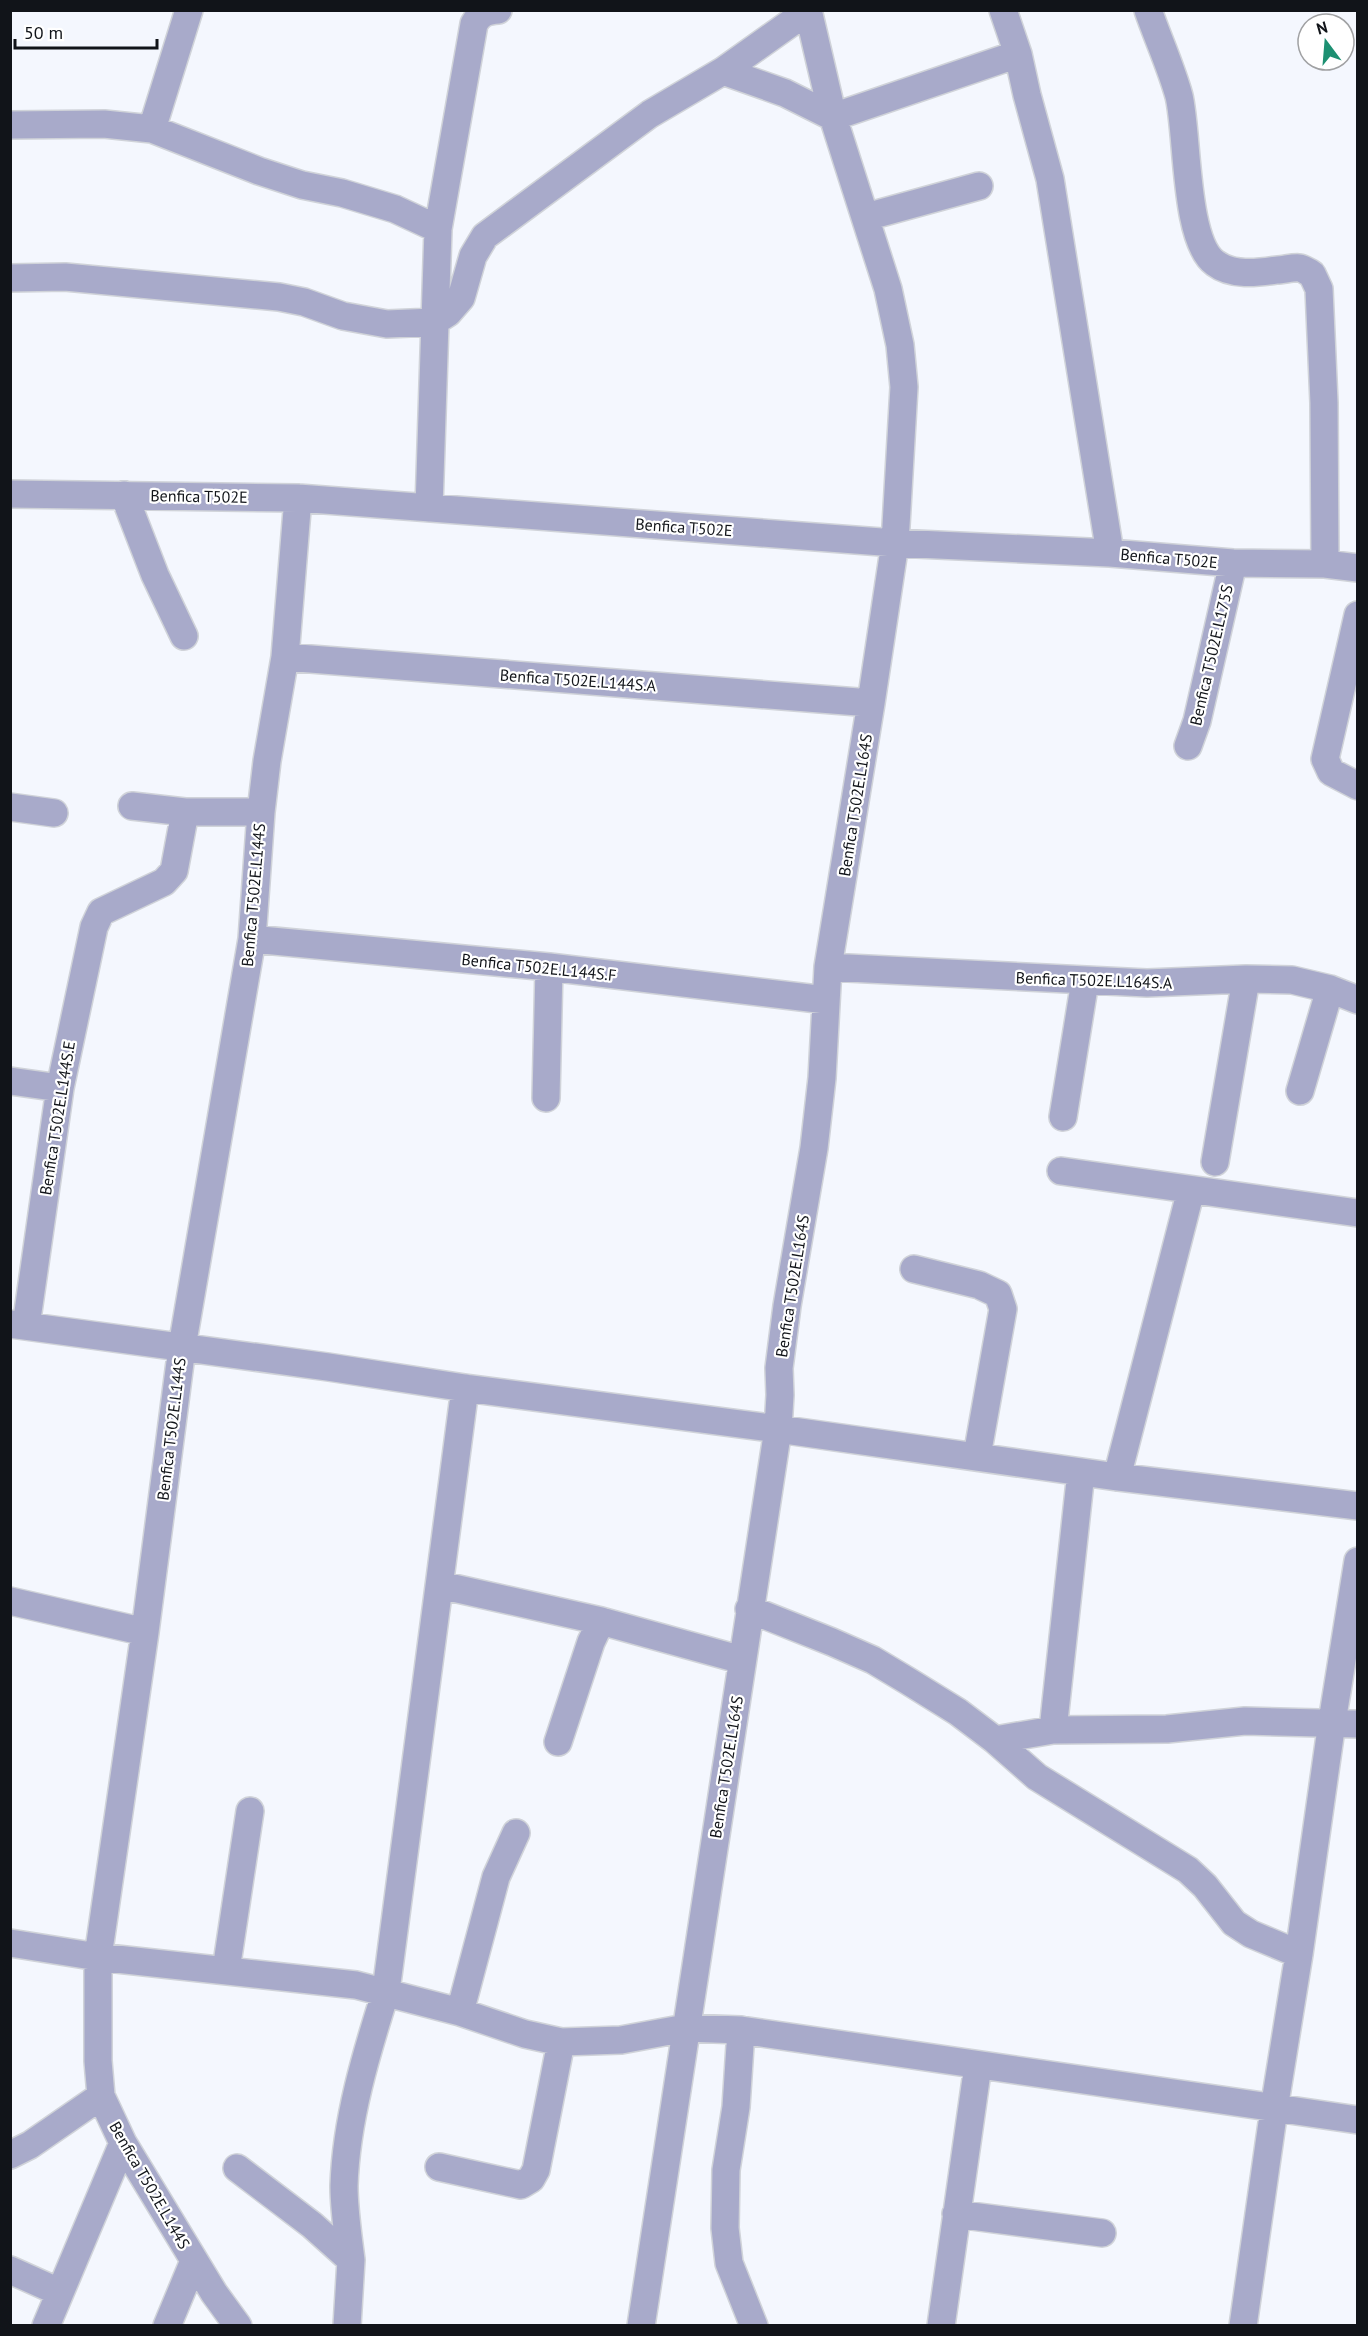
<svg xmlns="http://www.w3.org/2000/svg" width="1368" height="2336" viewBox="0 0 1368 2336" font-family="'PT Sans',sans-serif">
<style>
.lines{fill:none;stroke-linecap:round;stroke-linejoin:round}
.minor-casing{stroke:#d0d3d9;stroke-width:30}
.minor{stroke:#a8aaca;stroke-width:27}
.labels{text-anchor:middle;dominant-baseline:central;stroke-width:4.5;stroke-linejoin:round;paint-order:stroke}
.street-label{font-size:16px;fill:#111419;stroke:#fff}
</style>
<rect width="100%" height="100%" fill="#f4f7fe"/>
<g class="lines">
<defs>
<path id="minor" d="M1003,10L1018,54L1027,95L1050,179L1110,553
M1148,10C1158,39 1171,67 1179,96C1188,133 1184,241 1215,263C1232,276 1257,273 1277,270C1284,270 1293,267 1300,268C1304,269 1308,272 1312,274L1319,289L1324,403L1325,564
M723,71L785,93L833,117L1018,54
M10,125L104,124L152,129L259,171L302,185L342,193L395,209L438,229L429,508
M152,129L189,10
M866,217L979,186
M438,229L474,24C480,13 486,11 498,10
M10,278L65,277L279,297L304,302L343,316L387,324L434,322L448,313L461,298L473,256L485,236L650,114L723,71L809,10
M10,494L298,498L895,543L1110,553L1233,563L1325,564L1358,568
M124,495L155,575L184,636
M1358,615L1325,759L1331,772L1358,786
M285,657L871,703
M1188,746L1197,721L1233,563
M132,806L185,812H261
M10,807L54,813
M252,939L549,967L826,1000
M828,967L1147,983L1246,979L1292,980L1330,989L1358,1000
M10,1081L60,1088
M1300,1091L1330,989
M546,1098L549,967
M1063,1117L1085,981
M1215,1162L1246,979
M1061,1171L1358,1213
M914,1269L979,1285L998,1294L1003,1309L977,1456
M10,1324L328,1367L465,1388L778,1429L1117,1477L1358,1506
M26,1326L60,1088L94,927L101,912L164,882L174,871L185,812
M1117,1477L1191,1190
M440,1585L601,1621L591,1642L558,1742
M10,1601L145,1632
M749,1609L832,1642L873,1660L908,1681L958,1712L995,1740L1037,1777L1188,1870L1205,1886L1234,1923L1251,1934L1299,1954
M601,1621L742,1660
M1053,1730L1081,1472
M995,1740L1053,1730L1167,1729L1245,1721L1358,1724
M10,1943L98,1957L356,1985L460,2012L525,2034L561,2042L621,2040L686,2028L741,2030L1358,2120
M226,1970L250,1811
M460,2012L496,1877L516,1833
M741,2030L736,2107L726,2170L725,2228L729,2263L754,2326
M10,2155L30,2145L101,2096
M439,2167L521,2185L531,2179L536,2170L561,2042
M237,2168L312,2225L351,2260L347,2326
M956,2214L1102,2233
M351,2260C348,2236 344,2210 344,2186C346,2120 366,2054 386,1991L465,1388
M10,2270L59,2292
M46,2326L123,2143
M167,2326L194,2261
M238,2326L214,2293L123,2143L101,2096L98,2061V1957L145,1632L182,1347L252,939L261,812L267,761L285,657L298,498
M641,2326L778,1429L780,1395L779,1368L787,1306L814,1148L822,1078L828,967L871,703L895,543L904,387L900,345L888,289L833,117L808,10
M941,2326L978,2065
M1243,2326L1274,2109L1299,1954L1332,1722L1358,1561"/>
</defs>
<use href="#minor" class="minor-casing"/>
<use href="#minor" class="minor"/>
</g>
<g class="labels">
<g class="street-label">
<text transform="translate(199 496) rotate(1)">Benfica T502E</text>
<text transform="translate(684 527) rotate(4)">Benfica T502E</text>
<text transform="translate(1169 558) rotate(5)">Benfica T502E</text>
<text transform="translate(1211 655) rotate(-77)">Benfica T502E.L175S</text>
<text transform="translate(578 680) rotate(4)">Benfica T502E.L144S.A</text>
<text transform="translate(855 805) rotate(-81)">Benfica T502E.L164S</text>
<text transform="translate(253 895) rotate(-85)">Benfica T502E.L144S</text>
<text transform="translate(539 967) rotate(6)">Benfica T502E.L144S.F</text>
<text transform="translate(1094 980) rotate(2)">Benfica T502E.L164S.A</text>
<text transform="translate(57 1118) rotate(-81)">Benfica T502E.L144S.E</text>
<text transform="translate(792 1286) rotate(-81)">Benfica T502E.L164S</text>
<text transform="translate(171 1429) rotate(-83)">Benfica T502E.L144S</text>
<text transform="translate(726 1767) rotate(-81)">Benfica T502E.L164S</text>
<text transform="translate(150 2185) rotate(60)">Benfica T502E.L144S</text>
</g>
</g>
<rect width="1368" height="2336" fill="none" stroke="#111419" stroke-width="24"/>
<g transform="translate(1326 42) rotate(344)"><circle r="28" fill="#ffffff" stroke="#a0a1a3" stroke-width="1.5"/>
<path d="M0-4.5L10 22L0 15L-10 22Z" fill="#1d9072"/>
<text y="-9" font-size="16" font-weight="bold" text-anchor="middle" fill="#111419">N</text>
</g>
<path d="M15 39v9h142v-9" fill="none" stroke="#111419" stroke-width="3"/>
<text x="24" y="39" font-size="18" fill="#111419" stroke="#ffffff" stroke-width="4.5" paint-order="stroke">50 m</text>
</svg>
